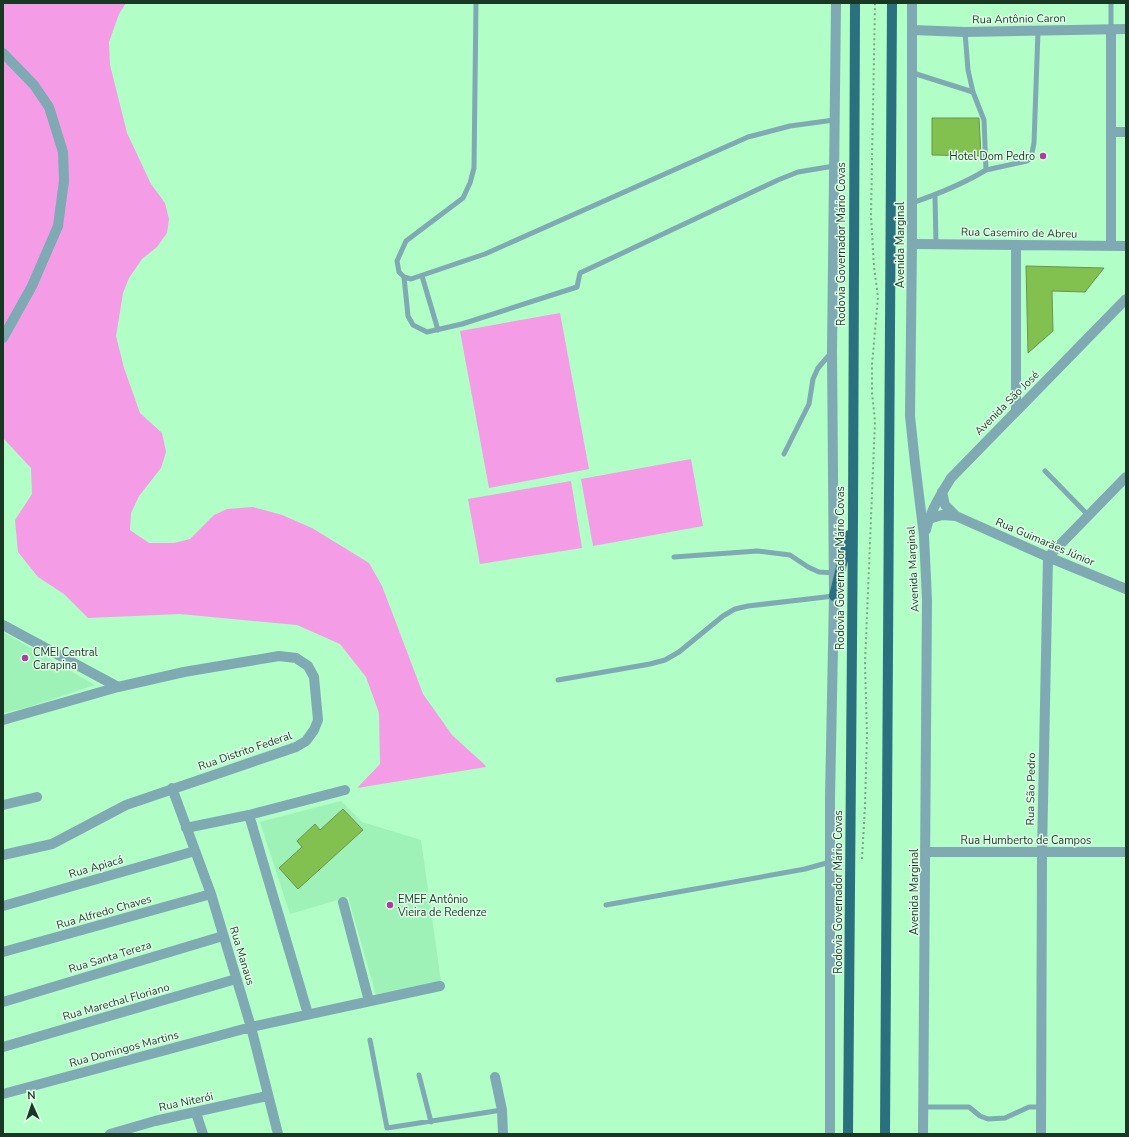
<svg xmlns="http://www.w3.org/2000/svg" width="1129" height="1137" viewBox="0 0 1129 1137" font-family="'Nunito Sans',sans-serif">
<style>
.built{fill:#9ef2b8}
.green{fill:#f59ce6}
.building{fill:#82c04f;stroke:#6c934e}
.lines{fill:none;stroke-linecap:round;stroke-linejoin:round}
.path{stroke:#72ac83;stroke-width:2;stroke-dasharray:2 3;stroke-linecap:butt}
.service{stroke:#7fa9b3;stroke-width:5}
.minor{stroke:#7fa9b3;stroke-width:10}
.tertiary{stroke:#7fa9b3;stroke-width:10}
.primary{stroke:#2a707e;stroke-width:10}
.poi-dot{fill:#ab3e9d;stroke:#e1ffe9;stroke-width:1.5}
.labels{text-anchor:middle;dominant-baseline:central;stroke-width:3;stroke-linejoin:round;paint-order:stroke}
.street-label{font-size:11px;fill:#193824;stroke:#e1ffe9}
.poi-label{font-size:11px;fill:#193824;stroke:#e1ffe9;text-anchor:start}
</style>
<rect width="100%" height="100%" fill="#b1fec7"/>
<path class="built" d="M3,632L95,685L26,708L3,713Z
M341,801L362,822L421,840L441,982L376,995L348,897L290,914L260,822Z"/>
<path class="green" d="M3,3H126L119,14L109,42L110,65L127,133L151,184L165,203L169,219L167,233L157,247L142,259L129,278L123,293L116,336L124,368L140,413L162,433L166,452L161,468L139,496L131,513L130,530L149,543H174L190,539L214,515L227,509L253,507L282,515L312,528L369,563L382,586L423,694L452,735L485,765L486,767L357,788L380,764L379,713L366,677L340,644L297,625L180,614L88,618L64,594L38,577L18,552L15,520L32,494L31,468L3,438Z
M560,313L589,469L489,488L460,331Z
M691,459L703,526L593,546L581,479Z
M571,481L582,548L480,564L468,499Z"/>
<path class="building" d="M932,118H979L981,156L932,155Z
M1026,266L1104,268L1085,292L1052,291L1053,331L1028,353Z
M343,809L363,830L298,889L279,868L302,847L297,841L315,824L320,830Z"/>
<g class="lines">
<path class="path" d="M862,859L865,806L867,735L865,664L875,421L872,393V365L878,297L874,267L871,216L875,3"/>
<path class="service" d="M476,3L474,168L470,183L463,198L406,241L397,261L399,272L404,277L411,279L485,254L748,137L790,126L834,120
M1111,3V29
M965,32L968,70L973,92L984,120L986,170L1027,161L1031,158L1034,143L1038,31
M913,73L973,92
M935,196L936,244
M912,203C938,194 963,184 986,170
M422,276L438,330
M404,277L408,316L413,325L427,332L462,324L577,287L580,273L778,180L798,172L834,166
M784,454L809,404L813,379L818,368L831,353
M1045,471L1088,515
M674,557L757,551L790,555L808,567L819,572L834,573
M558,680L650,664L665,660L679,652L723,616L735,609L748,606L834,596
M606,905L805,869L830,862
M370,1040L387,1128L502,1110
M419,1075L431,1122
M924,1107H969L980,1116L988,1119L1005,1118L1029,1107H1042"/>
<path class="minor" d="M1112,132H1126
M912,244L1126,246
M1111,245V29
M1016,246V411
M942,492L945,505L956,516L1048,557L1126,589
M929,519L942,515L956,516
M3,625L118,687
M3,720L118,687L184,672L279,656L296,658L308,666L314,677L318,720L314,730L306,741L296,747L126,805L52,844L3,855
M172,788L211,894L251,1027L278,1134
M3,805L37,797
M249,815L308,1014
M186,828L249,815L345,790
M926,852H1126
M343,902L369,1001
M3,906L195,851
M3,952L211,894
M3,1002L223,936
M3,1047L236,979
M495,1077L502,1110L503,1134
M3,1094L251,1027L440,986
M196,1113L203,1134
M110,1134L155,1121L267,1096
M1041,1134L1042,852L1048,557L1126,477"/>
<path class="tertiary" d="M912,3V244L910,416L915,463L924,536L927,600L923,1134
M912,30L965,32L1126,29
M3,53L34,85L49,107L63,152L64,181L58,226L32,286L3,338
M926,530C930,511 941,494 951,478L1126,299
M830,1134V798L834,596L832,351L836,3"/>
<path class="primary" d="M834,596L849,535
M848,1134L853,520L855,3
M885,1134L892,3"/>
</g>
<g class="poi-dot">
<circle cx="1043" cy="156" r="4"/>
<circle cx="25" cy="658" r="4"/>
<circle cx="390" cy="905" r="4"/>
</g>
<g class="labels">
<g class="street-label">
<text transform="translate(1019 19) rotate(-1)">Rua Antônio Caron</text>
<text transform="translate(1019 233) rotate(1)">Rua Casemiro de Abreu</text>
<text transform="translate(841 244) rotate(-90)">Rodovia Governador Mário Covas</text>
<text transform="translate(900 245) rotate(-90)">Avenida Marginal</text>
<text transform="translate(1007 403) rotate(-45)">Avenida São José</text>
<text transform="translate(1045 542) rotate(23)">Rua Guimarães Júnior</text>
<text transform="translate(840 568) rotate(-90)">Rodovia Governador Mário Covas</text>
<text transform="translate(913 569) rotate(-93)">Avenida Marginal</text>
<text transform="translate(245 751) rotate(-19)">Rua Distrito Federal</text>
<text transform="translate(1031 789) rotate(-89)">Rua São Pedro</text>
<text x="1026" y="840">Rua Humberto de Campos</text>
<text transform="translate(96 867) rotate(-16)">Rua Apiacá</text>
<text transform="translate(838 892) rotate(-90)">Rodovia Governador Mário Covas</text>
<text transform="translate(914 892) rotate(-90)">Avenida Marginal</text>
<text transform="translate(104 912) rotate(-16)">Rua Alfredo Chaves</text>
<text transform="translate(242 956) rotate(73)">Rua Manaus</text>
<text transform="translate(110 957) rotate(-17)">Rua Santa Tereza</text>
<text transform="translate(116 1002) rotate(-16)">Rua Marechal Floriano</text>
<text transform="translate(124 1049) rotate(-15)">Rua Domingos Martins</text>
<text transform="translate(186 1102) rotate(-12)">Rua Niterói</text>
</g>
<g class="poi-label">
<text x="1035" y="156" text-anchor="end">Hotel Dom Pedro</text>
<text x="33" y="652">CMEI Central<tspan x="33" dy="13">Carapina</tspan></text>
<text x="398" y="899">EMEF Antônio<tspan x="398" dy="13">Vieira de Redenze</tspan></text>
</g>
</g>
<rect width="1129" height="1137" fill="none" stroke="#193824" stroke-width="8"/>
<g transform="translate(32 1105) rotate(357)" stroke="#e1ffe9" stroke-width="3" paint-order="stroke">
<path d="M0-3L7 15L0 10L-7 15Z" fill="#193824"/>
<text y="-6" font-size="11" font-weight="bold" text-anchor="middle" fill="#193824">N</text>
</g>
</svg>
